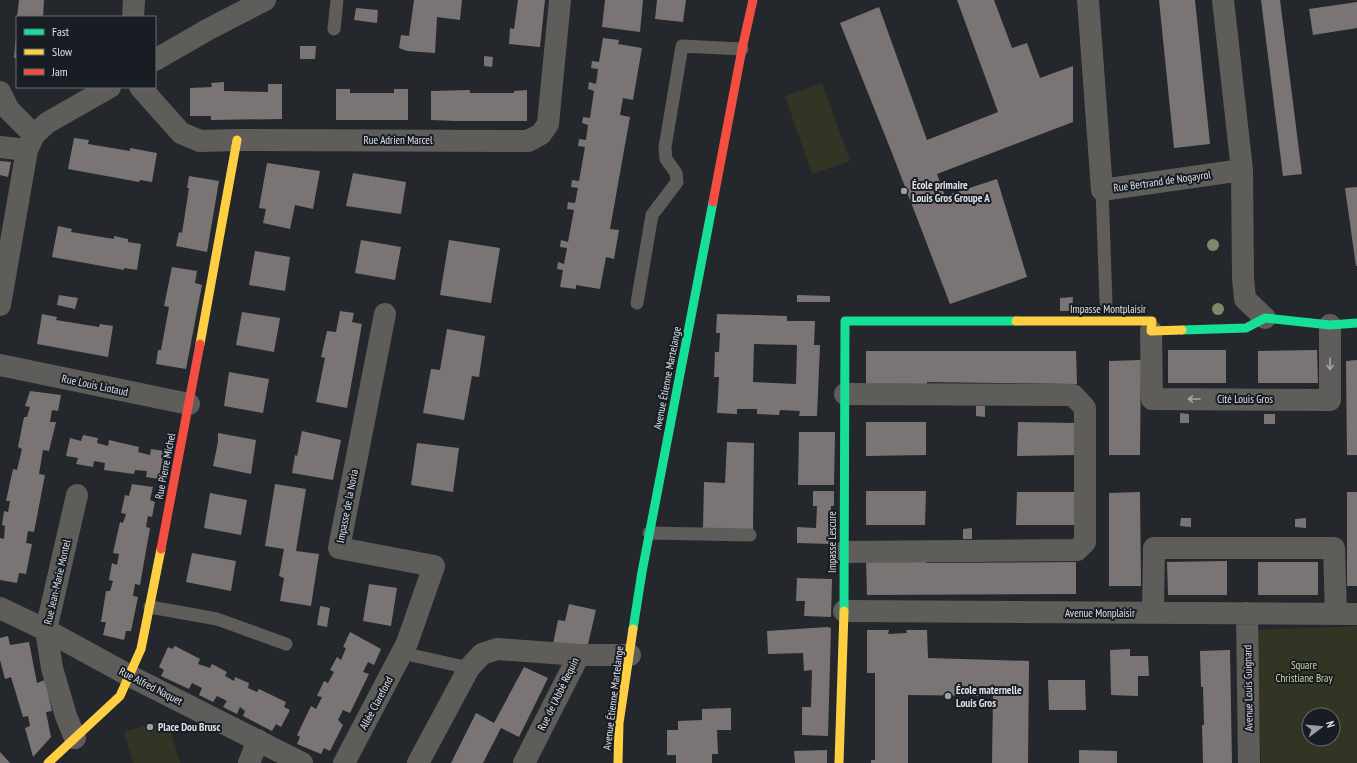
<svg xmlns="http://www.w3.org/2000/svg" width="1357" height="763" viewBox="0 0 1357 763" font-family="'PT Sans Narrow',sans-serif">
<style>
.green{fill:#333524;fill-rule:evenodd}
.building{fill:#7a7574;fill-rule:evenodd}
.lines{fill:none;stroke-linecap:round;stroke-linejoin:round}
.lane{stroke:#5e5d59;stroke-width:13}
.street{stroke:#5e5d59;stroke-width:22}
.fast{stroke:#16e098;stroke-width:9}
.slow{stroke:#ffcf43;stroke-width:9}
.jam{stroke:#f24e42;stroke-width:9}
.tree{fill:#828769}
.oneway{stroke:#a4a5a7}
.poi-dot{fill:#9c9fa5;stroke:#181d24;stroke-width:1.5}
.labels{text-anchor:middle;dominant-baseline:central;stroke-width:4;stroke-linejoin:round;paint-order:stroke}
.street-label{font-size:11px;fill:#dde0e6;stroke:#181d24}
.poi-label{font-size:11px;font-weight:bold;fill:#dde0e6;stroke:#181d24;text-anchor:start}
.park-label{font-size:11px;fill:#ced59b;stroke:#181d24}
</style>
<rect width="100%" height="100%" fill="#24272b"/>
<path class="green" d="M822,83L850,161L812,174L785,96Z
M1357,626V763H1261L1257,630ZM1309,715H1333V739H1309Z
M167,719L180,763H133L124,732Z"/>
<path class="building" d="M19,0H44L43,17H17Z
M414,0H462L460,20L437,17L435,53L407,51L399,48L401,35L409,36Z
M518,0H545L540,47L509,44L510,28L514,29Z
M605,0H643L640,32L602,27Z
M657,0H686L683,22L655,19Z
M957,0H994L1012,48L1027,43L1040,78L1073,66V122L937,174L945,196L997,179L1027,277L950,304L892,153L840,23L879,7L927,140L998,112Z
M1159,0H1195L1210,144L1174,148Z
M1261,0H1280L1302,174L1283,176Z
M1357,2V28L1313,35L1309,9Z
M356,8L378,10L377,23L354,20Z
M16,37H17V58H14Z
M603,38L619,40L618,44L642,48L633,100L623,98L620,115L630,117L610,229L619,230L614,259L606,257L600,289L576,285V289L560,287L563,270L557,269L558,262L564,264L567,248L560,247L561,240L568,242L574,210L567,209L568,202L575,203L578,188L571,187L572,180L579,181L585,147L578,146L579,139L586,140L588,125L582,123L583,117L590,118L594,91L588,89L589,82L596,84L598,69L591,68L592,61L599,62Z
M300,46H316L315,59H300Z
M484,56L493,57L492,67L484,66Z
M224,82V91L268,92V84H282V119L211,120V116H190V88L212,87L211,83Z
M336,89H350V93H394V89H408V120H336Z
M470,90V93H514V91L527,90V121H455L431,120V91Z
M74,138L89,140L88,144L130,151V148L157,153L152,182L140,180L139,182L68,169Z
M0,161L11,162L8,177L0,175Z
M267,163L320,171L313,209L295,205L290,229L263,223L266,209L259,208Z
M353,173L406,182L401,214L346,206Z
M189,176L219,181L207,252L176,246L179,232L182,233L189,188H187Z
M1357,187V266H1356L1345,188Z
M58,226L72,229L71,232L114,239V236L128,239V242L141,244L137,270L124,268V270L52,257Z
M361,240L401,247L395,280L355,273Z
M449,240L500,248L491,303L440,295Z
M255,251L290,257L285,291L249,285Z
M172,267L197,271L195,283L202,285L186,369L156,364L158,350H161L169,307L164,306Z
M59,295L78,298L75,309L57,305Z
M797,295L830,296V302H797Z
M1073,297L1072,311H1060V298Z
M340,311L354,313L352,322L362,324L347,408L316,402L325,358L321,357L327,331L336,332Z
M242,312L280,318L274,352L236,345Z
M42,314L57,317L56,320L99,327L100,324L113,326L108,357L37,344Z
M717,314L787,316V321H815L814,345H820L817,416H799L800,411L780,410L779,415L757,414V409H737V414L717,413L719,377H714L715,352H719L720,333H716ZM754,344L797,345L796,384L753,382Z
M447,329L485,336L479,377L472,376L464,420L423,413L431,369L440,370Z
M1168,350H1226V383H1168Z
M1317,350L1318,383H1258V351Z
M866,351H1076L1077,384L927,382V384H866Z
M1141,360L1140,455H1109V361Z
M1357,360V455H1347L1346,361Z
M229,372L269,379L263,413L224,406Z
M30,391L61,395L58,411L52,410L50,422H56L49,451L43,450L39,474L45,475L34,532L28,531L26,543L32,544L26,574L19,573L17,583L0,580V538L4,539L5,526L2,525L4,511L8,512L10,501H6L13,469L17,470L22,449L18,447L24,417H27L30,407L25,406Z
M976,406H985V417L976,416Z
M1180,413L1189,414V423H1180Z
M1264,414H1275V424H1264Z
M866,422H926V455L866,456Z
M1018,422L1076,423V455L1017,456Z
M302,431L341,440L333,480L292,473L295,455L297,456Z
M799,432H835L834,485H798Z
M218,433L256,440L251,474L213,466L218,442Z
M83,435L98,438L97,443L108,446L109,440L139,447L138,452L150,455L151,449L164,451L159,479L146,477L147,471L135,470L134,474L104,470L105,463L94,461L93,467L76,464L78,458L66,456L70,438L81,441Z
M727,442L754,443L753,530L703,529L704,482L725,483Z
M417,443L459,448L453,492L411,485Z
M132,484L153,487L150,500L155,502L152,517L148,516L146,527L150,528L140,585L135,584L133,596L138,597L131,631H126L124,640L103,635L106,622H101L106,591H110L113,581L109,580L112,563L117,565L119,554L113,553L120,522L123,523L126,514L121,513L125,495L129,496Z
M275,484L306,489L296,551L319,554L311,606L280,601L284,578L279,576L284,549L265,546Z
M813,491H834V506H831L830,544L797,543V527L816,528L817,506H813Z
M866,491H926L925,525H866Z
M1017,492H1076V525H1016Z
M1140,492L1141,586H1109V493Z
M1347,492H1357V586H1347Z
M210,493L247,500L241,535L204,528Z
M1181,518H1191V527L1180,526Z
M1306,518V528L1295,527V519Z
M972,528V539H963V529Z
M192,553L236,561L231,591L186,582Z
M866,560L926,561V563L1076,562V594L867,595Z
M1227,561V595H1168L1167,562Z
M1258,562H1318V595H1258Z
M797,578L832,579L831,617L804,616L805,601H796Z
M369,584L397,588L391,626L363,621Z
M569,604L596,610L588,644H553L558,620L565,621Z
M320,606L330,608L327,627L317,625Z
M827,627L831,628L828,736L802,735V707H811L812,670L804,671L803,653L768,654L767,631Z
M867,630H889L888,634L907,633L906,630H927L928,658L1029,661L1028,763H992L993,696L908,695V763H871V760H875V673H867Z
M350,632L381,649L374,665L368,662L363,672L369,674L350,713L343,710L338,720L343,725L330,751L324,748L321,754L297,744L300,737L297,735L311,706L316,709L322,697L317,696L324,681L328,683L334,672L330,670L337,657L341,660L346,648L343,647Z
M8,636L10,645L29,642L37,683L45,680L52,711L46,712L51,737L33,757L25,728L30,726L28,716L23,717L11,677L5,679L0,660V638Z
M175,646L200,659L198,664L210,668L212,664L227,672L225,676L234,681L235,677L249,683L248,688L257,692L259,689L286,702L284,707L290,710L281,727L276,724L272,731L243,716L245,711L240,707L237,714L223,707L227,701L217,696L213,702L199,695L202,688L192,683L189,689L161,676L164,670L159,667L168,647L172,649Z
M1130,649V656H1148L1149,676H1138V696L1111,695L1110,650Z
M1229,650H1230L1232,763H1203L1202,725H1204L1203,687H1201L1200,651Z
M524,667L548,678L519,737L501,728L483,763H451L476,713L494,723Z
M1048,680H1085L1086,710H1049Z
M731,708V730H717L718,754H712V763H676V755H667V730H678V721L702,720V709Z
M827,750V763H795L794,751Z
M1079,750L1117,751V763H1079Z
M0,752L10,763H0Z"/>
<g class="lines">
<path class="lane" d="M334,29L337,0
M1102,190L1106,302
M637,303L652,215L677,182L676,173L666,159L665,147L682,46L742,49
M649,533L750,535
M150,607L217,619L286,644
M402,653L469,668"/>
<path class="street" d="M1088,0L1102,190L1242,170L1223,0
M133,17L134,0
M155,60L207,30L265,0
M140,87L181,133L200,141L237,140L528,141L541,134L548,124L560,0
M0,92L9,110L34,135
M0,147L27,150
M1242,170L1243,278L1245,299L1265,318
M0,305L27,150L34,135L47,123L110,87
M1151,331L1152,399L1330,400V325
M0,365L189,404
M844,552L1077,550L1085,542V408L1073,395L845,394
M0,608L46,630L130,676L302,763
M844,611L1357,614
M1153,613L1154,548H1334L1336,614
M1247,613L1249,763
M75,738L66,716L52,668L46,630L77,495
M249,763L258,740
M344,763L407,643L434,566L339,548L385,314
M418,763L469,668L482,654L497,649L579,655H630
M524,763L579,655"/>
<path class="fast" d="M1182,330L1246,328L1265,318L1330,325L1357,323
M844,611L845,321H1016
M633,629L642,572L713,202"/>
<path class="slow" d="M1016,321H1152L1151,331L1182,330
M200,344L237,140
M48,763L120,696L141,649L161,549
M618,763L619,723L633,629
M839,763L844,611"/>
<path class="jam" d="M713,202L742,49L753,0
M161,549L200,344"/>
</g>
<g class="tree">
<circle cx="1213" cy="245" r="6"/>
<circle cx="1218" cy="309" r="6"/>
</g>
<defs><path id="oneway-shaft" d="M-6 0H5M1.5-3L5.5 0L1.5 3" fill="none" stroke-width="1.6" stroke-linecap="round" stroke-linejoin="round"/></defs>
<g class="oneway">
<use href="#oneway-shaft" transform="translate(1330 364) rotate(90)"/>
<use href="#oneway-shaft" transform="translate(1194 399) rotate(-180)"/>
</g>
<g class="poi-dot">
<circle cx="904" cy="191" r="4"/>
<circle cx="948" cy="696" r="4"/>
<circle cx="150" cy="727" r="4"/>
</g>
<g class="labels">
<g class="street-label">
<text x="398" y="140">Rue Adrien Marcel</text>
<text transform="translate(1162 181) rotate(-8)">Rue Bertrand de Nogayrol</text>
<text x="1108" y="309">Impasse Montplaisir</text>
<text transform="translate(667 378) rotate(-79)">Avenue Étienne Martelange</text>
<text transform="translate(95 385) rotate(12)">Rue Louis Liotaud</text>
<text x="1245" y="399">Cité Louis Gros</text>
<text transform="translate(165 466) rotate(-79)">Rue Pierre Michel</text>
<text transform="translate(347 506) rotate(-79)">Impasse de la Noria</text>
<text transform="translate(832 542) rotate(-90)">Impasse Lescure</text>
<text transform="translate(57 582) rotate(-77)">Rue Jean-Marie Montel</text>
<text x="1100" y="613">Avenue Monplaisir</text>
<text transform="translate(151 686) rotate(27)">Rue Alfred Naquet</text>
<text transform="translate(1248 688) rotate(-91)">Avenue Louis Guignard</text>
<text transform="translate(558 694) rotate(-64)">Rue de l'Abbé Requin</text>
<text transform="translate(613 698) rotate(-83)">Avenue Étienne Martelange</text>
<text transform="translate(376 703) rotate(-62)">Allée Clarefond</text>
</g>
<g class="poi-label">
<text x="912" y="185">École primaire<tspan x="912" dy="13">Louis Gros Groupe A</tspan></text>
<text x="956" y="690">École maternelle<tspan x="956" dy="13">Louis Gros</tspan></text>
<text x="158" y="727">Place Dou Brusc</text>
</g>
<g class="park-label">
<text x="1304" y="665">Square<tspan x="1304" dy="13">Christiane Bray</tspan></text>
</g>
</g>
<rect x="16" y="16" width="140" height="72" fill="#181d24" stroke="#676b72"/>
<rect x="24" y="29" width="20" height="6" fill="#16e098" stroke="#676b72"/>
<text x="52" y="36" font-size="12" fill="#dde0e6">Fast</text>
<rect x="24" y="49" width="20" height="6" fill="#ffcf43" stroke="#676b72"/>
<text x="52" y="56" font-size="12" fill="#dde0e6">Slow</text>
<rect x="24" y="69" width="20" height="6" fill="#f24e42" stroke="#676b72"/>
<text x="52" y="76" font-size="12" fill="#dde0e6">Jam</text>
<g transform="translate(1321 727) rotate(74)"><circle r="19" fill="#181d24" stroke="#676b72"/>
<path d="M0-3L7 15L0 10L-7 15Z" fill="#9c9fa5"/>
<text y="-6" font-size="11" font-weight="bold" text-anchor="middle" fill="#dde0e6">N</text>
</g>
</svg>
